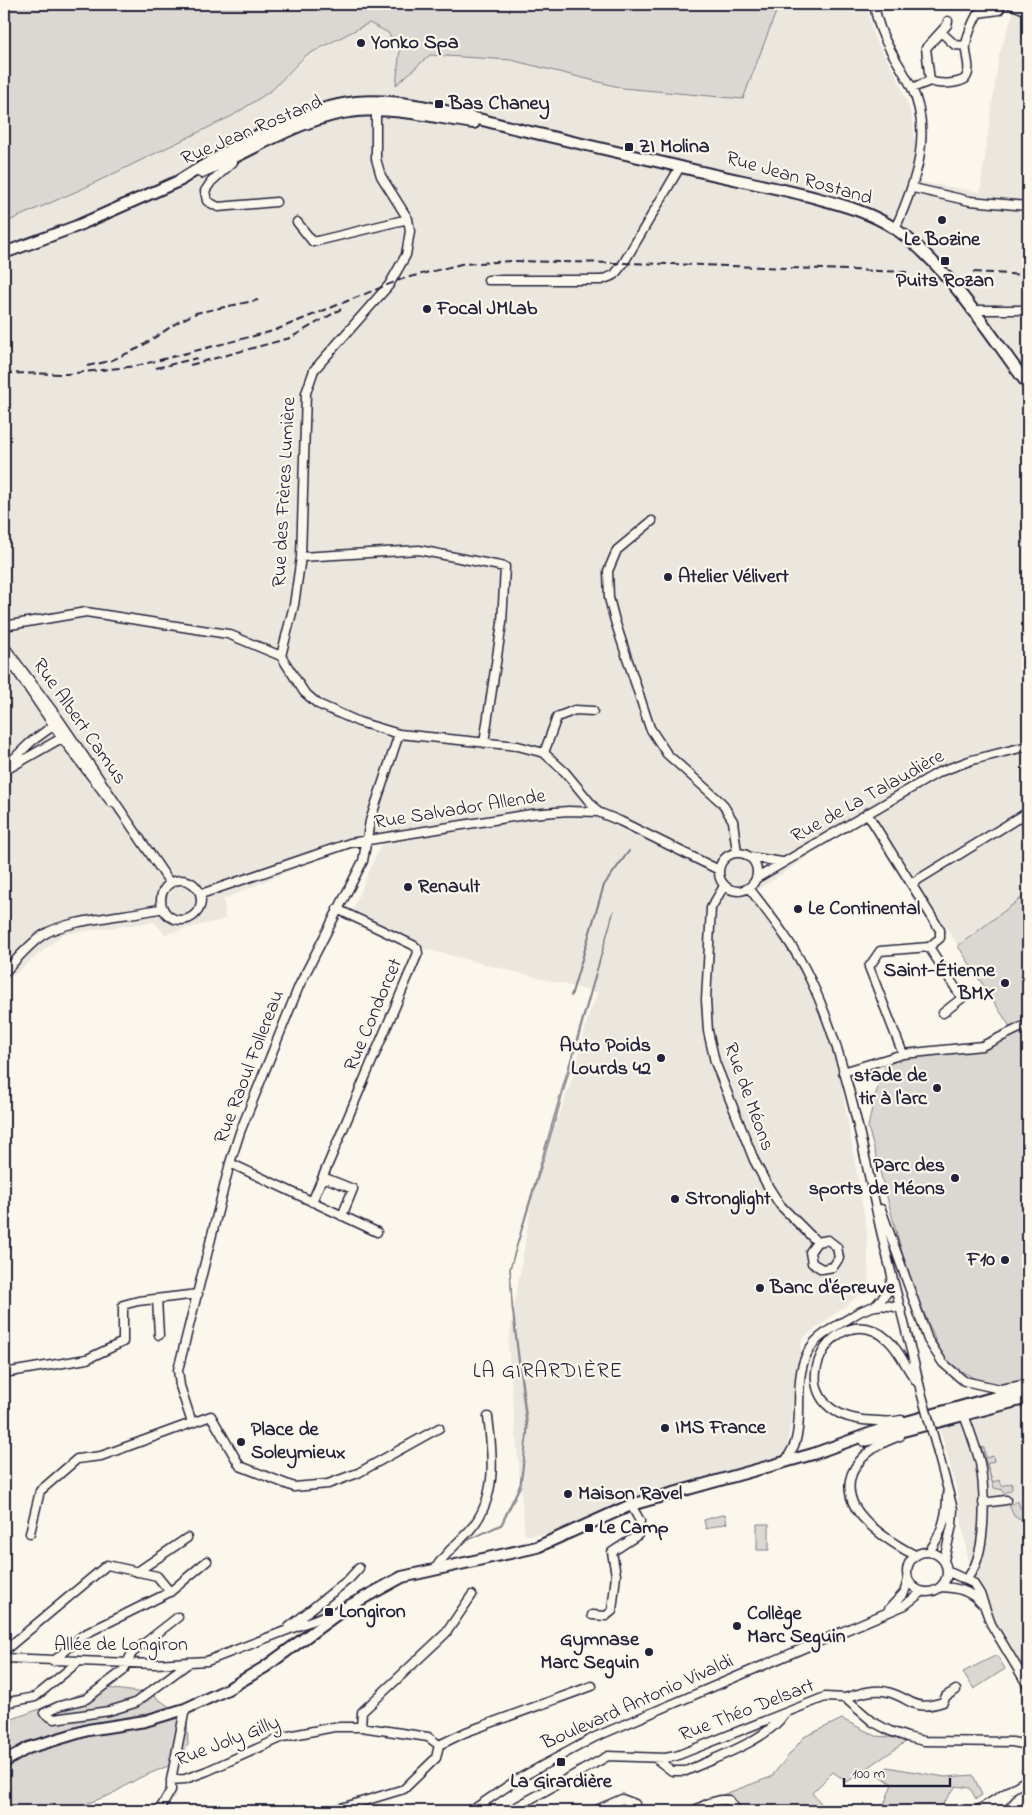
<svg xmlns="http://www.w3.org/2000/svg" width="1032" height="1815" viewBox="0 0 1032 1815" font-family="'Indie Flower',sans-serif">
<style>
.built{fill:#ebe7df}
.green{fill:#dbd8d3;stroke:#7e7d87}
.water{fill:#b1aeb0;stroke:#787681}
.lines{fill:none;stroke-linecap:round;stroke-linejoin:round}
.stream{stroke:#787681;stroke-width:2}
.minor-casing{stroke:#22223b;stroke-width:11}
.major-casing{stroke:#22223b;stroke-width:14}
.minor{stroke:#fbf7ec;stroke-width:8}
.major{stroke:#fbf7ec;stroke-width:10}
.rail{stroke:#22223b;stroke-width:2;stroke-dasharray:8 4;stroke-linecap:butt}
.minor-bridge-casing{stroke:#22223b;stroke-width:11;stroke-linecap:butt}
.minor-bridge{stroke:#fbf7ec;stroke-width:8}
.poi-dot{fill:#22223b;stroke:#fbf7ec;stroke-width:2}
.labels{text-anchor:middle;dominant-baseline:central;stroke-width:4.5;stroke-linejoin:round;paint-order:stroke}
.poi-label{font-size:20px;font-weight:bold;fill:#22223b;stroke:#fbf7ec;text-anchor:start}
.street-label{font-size:20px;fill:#22223b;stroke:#fbf7ec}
.neighbourhood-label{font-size:21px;letter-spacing:1px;fill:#22223b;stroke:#fbf7ec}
</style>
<rect width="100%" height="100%" fill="#fbf7ec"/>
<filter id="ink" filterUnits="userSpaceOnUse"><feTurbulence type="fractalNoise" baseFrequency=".02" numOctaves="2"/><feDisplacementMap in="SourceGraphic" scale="10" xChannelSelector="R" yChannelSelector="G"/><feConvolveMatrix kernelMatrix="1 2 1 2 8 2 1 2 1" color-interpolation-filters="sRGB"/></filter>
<g filter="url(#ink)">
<path class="built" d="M779,4H866L874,38L898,78L912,116L920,182L980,192L999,55L1016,4H1028V893L958,946L874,813L750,895L795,960L820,1004L839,1071L867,1231L869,1288L802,1339L786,1454L571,1534L525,1535L508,1346L534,1187L573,1076L589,1014L598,993L422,948L353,909L382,841L324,856L224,899L225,919L165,934L154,922L63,934L4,983V222L270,90L305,58L368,22L429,55L477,56L542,65L741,98Z
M1028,1393V1677L972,1584L956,1486L937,1418Z"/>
<path class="green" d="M4,4H779L743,99L623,88L511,60L430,55L396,85L400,48L387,32L369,23L305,56L272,90L232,116L82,189L4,223Z
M1028,893V1378L1002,1385L979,1381L949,1364L940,1351L908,1275L868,1127L873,1103L884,1068L902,1057L974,1051L1014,1033L958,946Z
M981,1447L984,1448L986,1458L993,1456L994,1461L987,1464L992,1482L1000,1480L1002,1486L1012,1483V1489L1004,1494L1003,1490L994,1488Z
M1018,1501L1020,1508L1028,1507V1525L1014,1516L1009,1505Z
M725,1514L727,1523L706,1529L704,1520Z
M757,1524H769V1550H757Z
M997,1655L1005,1669L974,1689L963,1672Z
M100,1687L151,1694L187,1719L188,1745L168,1766L139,1778L110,1795L67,1811H4V1722Z
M842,1719L876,1736L910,1739L847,1782L833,1772L812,1793L828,1811H741L732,1797L722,1795L771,1777L804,1737Z
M887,1767L945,1777L973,1775L982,1795L976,1799L970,1788L956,1786L943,1804L946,1811H877L884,1805L892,1784L879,1775Z"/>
<path class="water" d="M614,910L555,1122L510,1269L512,1301L528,1428L521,1485L502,1525L456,1546L436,1564L437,1557L445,1551L501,1524L520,1484L527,1433L512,1307L510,1268Z"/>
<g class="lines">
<path class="stream" d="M571,996L604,885L629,851"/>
<defs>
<path id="minor" d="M874,4C880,41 895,55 911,86C934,134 915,184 895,229
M1010,4L1028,11
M941,32L955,45L966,46
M930,81C940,85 956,84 965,79C973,69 964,55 966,44C968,34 973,22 978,13L999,10L1002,4
M912,88L930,81L926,48L947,25L948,21
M233,156V162L211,182L205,191L207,201L218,207L276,202
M913,188L970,201L1028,206
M297,222L313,242L408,219
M488,280H601L614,275L623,264L680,167
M971,310H1028
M652,521L617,550L608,571L609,598L615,621L650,728L667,754L722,803L733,821L737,853
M301,557L419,550L505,567L502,623L484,743
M4,626L86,612L228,634L281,656L304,692L318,704L359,722L399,734L518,746L544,753L565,772L598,812
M4,646L60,721L170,883
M281,656L294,605L301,557L306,393L314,370L389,285L406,255L410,231L408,219L381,176L376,159V107
M9,659L62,738L111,802
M544,753L557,717L575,710L593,711
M5,767L32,741L57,723
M4,771L65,736
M867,813L940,930V938L929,947L880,951L869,967L903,1054
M719 872a19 19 0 1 1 38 0a19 19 0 1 1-38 0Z
M750,857L782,862
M757,878L939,772L972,760L1028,746
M161 900a20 20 0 1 1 40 0a20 20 0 1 1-40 0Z
M911,884L1028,812
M724,886L711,908L706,1000L708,1031L715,1062L754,1160L766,1183L780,1205L817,1242L828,1240L837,1247L839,1258L833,1267L822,1269L812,1263L810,1252L817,1242
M749,888C772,918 794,945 810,979C845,1051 863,1148 880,1227C893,1282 908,1336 921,1392
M201,894L350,843L531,814L568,811L598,812L620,821L719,870
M929,947L962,998L943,1013
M4,973C16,960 28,945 43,935C66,919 131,916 163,908
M843,1072L903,1054L982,1046L1028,1024
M230,1163L377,1232
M323,1177L353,1189L342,1216
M312,1202L418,953L417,948L413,945L337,909
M881,1209L928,1340L943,1363L964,1381L1000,1389L1024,1385
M157,1299L159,1335
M876,1305L886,1294L892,1279
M4,1373L87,1359L123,1342V1305L138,1301L198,1294
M964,1415C970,1431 976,1447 980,1463C985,1491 988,1558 966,1579
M901,1420C889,1423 876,1421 863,1420C770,1408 834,1290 888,1340C902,1353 907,1371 919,1384
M192,1423L180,1386L178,1370L230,1163L240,1132L299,986L363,861L370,821L399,734
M900,1436C870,1446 836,1471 855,1507C866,1526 896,1546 915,1555
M938,1453L953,1509L952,1525L944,1560
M786,1460C789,1455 793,1449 795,1443C805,1413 790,1371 814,1343C823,1333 836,1326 848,1319C865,1307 881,1301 901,1309
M983,1503L1006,1500
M30,1533L40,1491L77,1459L101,1456L211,1416L240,1466L294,1487L328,1484L358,1473L439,1428
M907 1572a20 20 0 1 1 40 0a20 20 0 1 1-40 0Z
M929,1552C941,1535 947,1518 947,1497
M435,1569C444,1554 457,1544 469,1531C498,1499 493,1456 488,1417
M947,1571L973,1583L980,1594L991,1624L1028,1686
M137,1572L187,1538
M941,1587C958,1588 969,1590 981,1603
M889,1609L904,1593L908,1580
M592,1615L606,1616L612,1611L616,1575L612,1552L638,1535L640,1521L631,1505
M178,1617L132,1653L123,1671L86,1699L59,1706L44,1713L54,1719L109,1711L135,1703L190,1662
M289,1627L349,1579L359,1568
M4,1651L107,1565L157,1576L170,1592
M4,1658L155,1664L207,1661L337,1611
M54,1661L83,1635L170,1592L207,1561
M845,1698C858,1694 875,1688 888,1692C913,1699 912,1712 943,1702L946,1696L956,1690
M4,1703L35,1697L78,1662
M185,1709L171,1780L185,1779L207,1771L283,1737L334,1727H361L428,1737L439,1745L436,1758L404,1789L331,1811
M361,1727L362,1712L446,1633L472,1595
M439,1745L466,1732L592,1686
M655,1758L672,1771H686C716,1757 767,1741 785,1713
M159,1811L171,1790V1780
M471,1811L518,1779L595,1737L905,1605L922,1592
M509,1811L608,1756L665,1758L676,1756L825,1697L845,1698L873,1722L890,1731L907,1737L924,1741L1012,1742L1028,1745
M594,1811L622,1799L635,1804
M626,1811H643
M693,1811L709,1803L720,1800H729L737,1811
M977,1811L1028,1779
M994,1811L1009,1794"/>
<path id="major" d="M202,172C253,152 301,116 357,111C395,107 436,118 474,123
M177,182C226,151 298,108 356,102C409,97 471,118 522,130C574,142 625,154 677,166C721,177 765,185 809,196C838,204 868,211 894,228C945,262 991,336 1028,385
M4,253L77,226L181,180
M865,1441L1028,1398
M4,1762L28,1748L88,1730L145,1721L185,1709L228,1689L265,1667L347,1607L402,1577L537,1547L631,1505L813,1454L888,1427L1028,1388"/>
</defs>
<use href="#minor" class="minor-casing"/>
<use href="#major" class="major-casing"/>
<use href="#minor" class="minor"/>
<use href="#major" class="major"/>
<path class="rail" d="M973,272L1028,275
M190,365L290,338L341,309
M87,366L110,361L139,348L178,322L196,313L258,300
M156,368L197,358
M4,373L67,374L136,366L273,331L402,279L461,264L511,261L670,264L909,272"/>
<defs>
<path id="minor-bridge" d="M921,1392L938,1453"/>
</defs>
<use href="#minor-bridge" class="minor-bridge-casing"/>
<use href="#minor-bridge" class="minor-bridge"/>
</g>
</g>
<g class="poi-dot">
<circle cx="361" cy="43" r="5"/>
<rect x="434" y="99" width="10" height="10" rx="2.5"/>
<rect x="624" y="142" width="10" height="10" rx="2.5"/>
<circle cx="942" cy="220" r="5"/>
<rect x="940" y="256" width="10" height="10" rx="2.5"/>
<circle cx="427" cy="309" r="5"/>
<circle cx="668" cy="577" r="5"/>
<circle cx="408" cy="887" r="5"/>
<circle cx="798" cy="909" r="5"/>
<circle cx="1005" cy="983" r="5"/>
<circle cx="661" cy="1058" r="5"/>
<circle cx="937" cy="1088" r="5"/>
<circle cx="955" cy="1178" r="5"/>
<circle cx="675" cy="1199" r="5"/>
<circle cx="1005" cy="1260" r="5"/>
<circle cx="760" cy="1288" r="5"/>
<circle cx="665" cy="1428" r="5"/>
<circle cx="241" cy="1442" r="5"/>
<circle cx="568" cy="1494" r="5"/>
<rect x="584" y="1523" width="10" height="10" rx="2.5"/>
<rect x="324" y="1607" width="10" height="10" rx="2.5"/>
<circle cx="737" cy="1626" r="5"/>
<circle cx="649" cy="1652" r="5"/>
<rect x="556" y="1757" width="10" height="10" rx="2.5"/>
</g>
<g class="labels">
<g class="poi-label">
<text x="371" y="43">Yonko Spa</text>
<text x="449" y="104">Bas Chaney</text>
<text x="639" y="147">ZI Molina</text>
<text x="942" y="240" text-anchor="middle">Le Bozine</text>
<text x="945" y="281" text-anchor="middle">Puits Rozan</text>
<text x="437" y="309">Focal JMLab</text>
<text x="678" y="577">Atelier Vélivert</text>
<text x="418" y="887">Renault</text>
<text x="808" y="909">Le Continental</text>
<text x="995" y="971" text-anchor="end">Saint-Étienne<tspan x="995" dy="23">BMX</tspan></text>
<text x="651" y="1046" text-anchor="end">Auto Poids<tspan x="651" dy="23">Lourds 42</tspan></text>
<text x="927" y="1076" text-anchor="end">stade de<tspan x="927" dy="23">tir à l'arc</tspan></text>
<text x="945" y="1166" text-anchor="end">Parc des<tspan x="945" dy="23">sports de Méons</tspan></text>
<text x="685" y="1199">Stronglight</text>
<text x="995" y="1260" text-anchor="end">F10</text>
<text x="770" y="1288">Banc d'épreuve</text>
<text x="675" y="1428">IMS France</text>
<text x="251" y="1430">Place de<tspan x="251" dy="23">Soleymieux</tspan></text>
<text x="578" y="1494">Maison Ravel</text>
<text x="599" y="1528">Le Camp</text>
<text x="339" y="1612">Longiron</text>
<text x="747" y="1614">Collège<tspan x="747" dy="23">Marc Seguin</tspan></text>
<text x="639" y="1640" text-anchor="end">Gymnase<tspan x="639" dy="23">Marc Seguin</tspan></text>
<text x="561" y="1782" text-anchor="middle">La Girardière</text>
</g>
<g class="street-label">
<text transform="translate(252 131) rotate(-23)">Rue Jean Rostand</text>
<text transform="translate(799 179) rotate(16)">Rue Jean Rostand</text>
<text transform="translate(285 492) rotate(-87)">Rue des Frères Lumière</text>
<text transform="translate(79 722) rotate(55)">Rue Albert Camus</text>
<text transform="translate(868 797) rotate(-29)">Rue de La Talaudière</text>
<text transform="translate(460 810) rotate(-9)">Rue Salvador Allende</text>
<text transform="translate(374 1015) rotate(-67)">Rue Condorcet</text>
<text transform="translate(250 1067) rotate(-69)">Rue Raoul Follereau</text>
<text transform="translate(748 1097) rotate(70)">Rue de Méons</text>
<text x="121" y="1645">Allée de Longiron</text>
<text transform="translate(638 1703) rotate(-24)">Boulevard Antonio Vivaldi</text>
<text transform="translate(747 1711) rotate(-21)">Rue Théo Delsart</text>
<text transform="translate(228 1742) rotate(-21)">Rue Joly Gilly</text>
</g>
<g class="neighbourhood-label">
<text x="548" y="1372">LA GIRARDIÈRE</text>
</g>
</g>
<rect width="1032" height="1815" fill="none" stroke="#fbf7ec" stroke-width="20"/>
<rect x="10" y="10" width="1012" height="1795" fill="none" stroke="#22223b" stroke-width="2" filter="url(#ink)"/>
<path d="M844 1778v8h106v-8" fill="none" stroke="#22223b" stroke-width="2.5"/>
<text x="852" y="1778" font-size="15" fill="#22223b" stroke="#fbf7ec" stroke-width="4" paint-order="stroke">100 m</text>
</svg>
